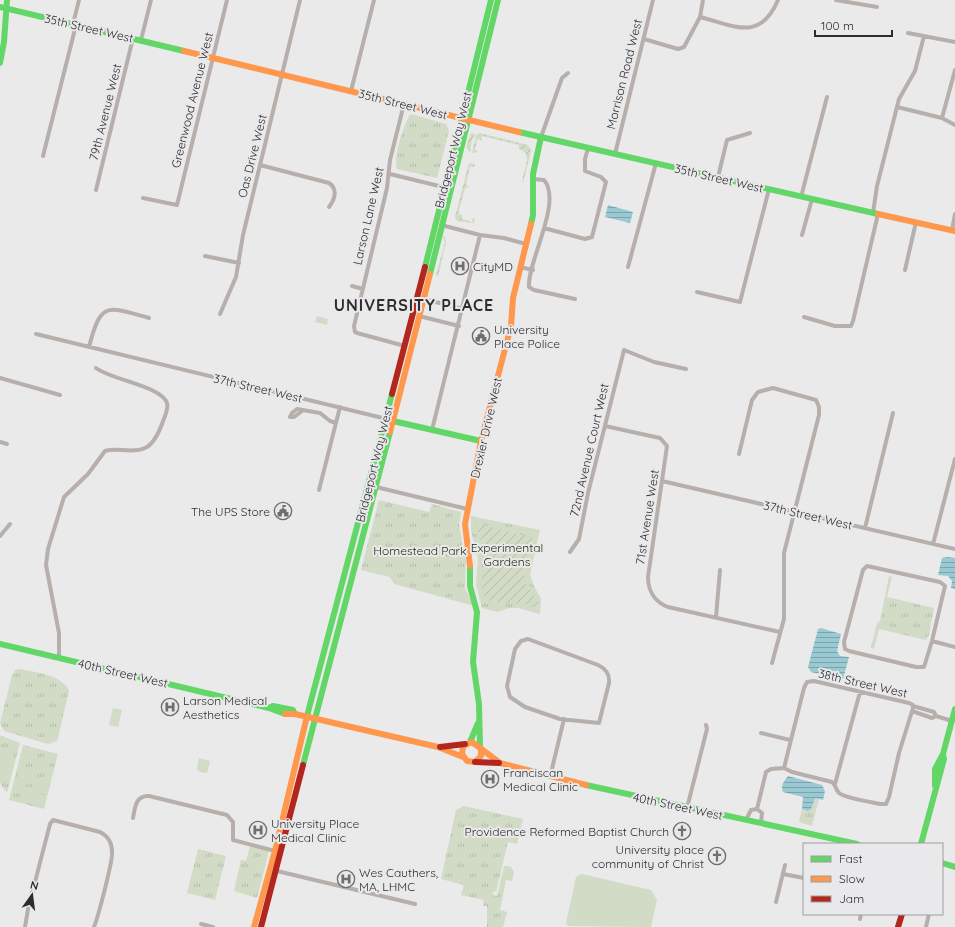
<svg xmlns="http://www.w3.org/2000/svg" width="955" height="927" viewBox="0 0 955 927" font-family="Quicksand,sans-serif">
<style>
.grass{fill:url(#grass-tufts)}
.garden{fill:url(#garden-furrows)}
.pitch{fill:#d1dbc6}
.water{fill:url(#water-rules)}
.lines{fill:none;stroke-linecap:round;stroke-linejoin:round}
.street{stroke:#b7afac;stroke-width:4}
.fast{stroke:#63d668;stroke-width:6}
.slow{stroke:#ff974d;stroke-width:6}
.jam{stroke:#b3261e;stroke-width:6}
.labels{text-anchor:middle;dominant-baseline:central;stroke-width:4;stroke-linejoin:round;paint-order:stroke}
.street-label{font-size:12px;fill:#2d2d2e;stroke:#e9e9eb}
.poi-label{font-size:12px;fill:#2d2d2e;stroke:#e9e9eb;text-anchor:start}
.park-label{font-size:12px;fill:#202f0a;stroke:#e9e9eb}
.district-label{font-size:16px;font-weight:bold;letter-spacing:1px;fill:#2d2d2e;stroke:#e9e9eb}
</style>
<defs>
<pattern id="grass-tufts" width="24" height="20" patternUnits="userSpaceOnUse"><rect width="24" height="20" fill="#d1dbc6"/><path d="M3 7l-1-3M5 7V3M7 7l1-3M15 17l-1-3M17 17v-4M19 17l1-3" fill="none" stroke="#b4bcaa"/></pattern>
<pattern id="garden-furrows" width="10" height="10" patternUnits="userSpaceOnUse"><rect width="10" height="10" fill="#d1dbc6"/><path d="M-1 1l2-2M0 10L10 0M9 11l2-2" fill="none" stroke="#b4bcaa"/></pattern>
<pattern id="water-rules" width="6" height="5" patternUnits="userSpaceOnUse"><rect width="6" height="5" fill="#99cad3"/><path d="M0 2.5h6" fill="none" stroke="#7da4ac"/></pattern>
</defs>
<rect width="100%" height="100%" fill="#eaeaea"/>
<path class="grass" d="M411,114L446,124L449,131L437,178L397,169C393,158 404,122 411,114Z
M317,316L328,319L327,325L315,322Z
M379,500L429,512L432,504L461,512L459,525L466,561L465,588L474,606L394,584L390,577L361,570Z
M471,516L540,530L530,574L533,584L541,599L540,614L518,608H509L498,612L482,608L476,585L478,559L471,531Z
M889,576L892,577L887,597L934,608L929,635L926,640L879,629L874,649L871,648L877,623L880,621Z
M20,669C38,673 59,674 69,690L58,738L57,741L48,744L4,731L0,723L12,675L15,670Z
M0,735L20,743L7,793L0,783Z
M23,745L58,754L44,809L9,800Z
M815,798L819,799L812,826L799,822L802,809L805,811Z
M464,806L523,819L517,844L508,842L496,892L493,891V895L497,896L504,866L511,867L514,872L512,881L506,880L500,910L507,912L503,927H487V906H483L484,900L461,895L464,885L441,879L456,810Z
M250,846L269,851L257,898L234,891L241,860L246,861Z
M198,849L226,856L215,900L187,893Z"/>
<path class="garden" d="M471,133L475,134L472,140L470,152L466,147Z
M479,133L528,145L531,151L523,183C520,172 536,155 519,149V145L482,136L481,140L477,139L475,150L478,152L472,153L476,135Z
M469,163L475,164L474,167L470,166L466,185L469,187L465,188L458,214L462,215V219L472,222L473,218H475L474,223L457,221L455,217Z
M443,236L445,237L446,242L438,277L436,275L445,243Z
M476,523L534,538L523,580L539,601L537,608L520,603H501L486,600L481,583L485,558Z"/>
<path class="pitch" d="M113,708L122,710L118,727L109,725Z
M199,758L210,761L207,773L200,772L197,769Z
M0.5 765a4.5 4.5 0 1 1 9 0a4.5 4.5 0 1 1-9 0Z
M20,767L33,771L29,785L16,782Z
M24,790L44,795L41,806L21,801L22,799H19L21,792H23Z
M582,874L651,890L657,900L651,927L568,926L566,923L576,877Z"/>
<path class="water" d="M608,205L633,212L630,223L605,217Z
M948,557L955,558V589L951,588L952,581L948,576L938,575L942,558Z
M821,628L841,634L837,651L840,656L849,657L843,679L811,672L808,667L818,629Z
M788,776L822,785L825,791L823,800L815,798L811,809L808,811L802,809L803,797L783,792C780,786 784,781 788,776Z"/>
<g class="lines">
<path class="street" d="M836,0L877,7
M700,17C735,26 760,42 778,0
M73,24L79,0
M908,33L955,42
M644,39L678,49L684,47L700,17L703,0
M141,40L151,0
M351,91L374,0
M404,104L390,160L387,188L354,326L355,332L357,333L405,346
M897,107L942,118L955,125
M942,118L955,70
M541,137L562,78L568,73
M615,154L653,0
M43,156L76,25
M260,165L329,183C338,189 335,199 329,207
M390,174L443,187
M718,177L727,140L750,133
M533,179L544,180C563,202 527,262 529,287L534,290L575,299
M96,190L133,38
M801,197L827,97
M143,198L177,205L227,0
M873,213L877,186L899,99L915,71L924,36
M441,225L480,235L504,238L526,244
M544,228L585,239L592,237L606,182L601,177L585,171V159L588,148
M952,230L955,214
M802,235L812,199
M205,256L239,263
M520,267L533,270
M628,267L656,163
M905,270L916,222
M352,286L363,289
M697,292L740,302L769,189
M424,299L463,309
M220,314L236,277L243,235L300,0
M419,316L459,326
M804,317L835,326H851L853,321L878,214
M36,334L387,419
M89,347C101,301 106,306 149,318
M0,378L60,395
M290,417L292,413L297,409L320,413L330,421L336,423
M290,417H294L302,411
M605,426L660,438L667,446L648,577C648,591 655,602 668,607L780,632
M432,430L480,235
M0,442L7,444
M739,454L752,400L758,392L773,388L816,400L819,407V415L784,553V619L772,663
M662,481L955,549
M376,487L467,509
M319,490L340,407
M865,528L893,413
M0,536L10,524
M933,544L955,459
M570,552L579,539L588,493L624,350L654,362L686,369
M867,566L940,582L945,586L932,641L924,667H916L849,651L845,649L844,642L863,570Z
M716,617L720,570
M528,639L598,665C606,669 610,674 609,683L599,723L560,719L525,707L510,697L507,686L515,649L521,641Z
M932,641L955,647
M59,658V633L46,565L48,549L64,497L88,474L105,451C117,447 132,454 145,448C154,444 159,432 162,424C164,418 169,409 167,403C161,386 112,380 96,368
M814,681L909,703L913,705V708L899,753L889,797L886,804H880C871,802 845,798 839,793C835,789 836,785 832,782L792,772L784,768L804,688L807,682Z
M913,706L934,712L936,716
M912,711L932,718L936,716L952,721
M761,733L790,740
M550,777L564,719
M835,784L860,692
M687,808L707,729L706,725
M757,809L766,772L771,769L784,768
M133,818C135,807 136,795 149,796L227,815L233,822V840L275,851
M746,820L751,810L757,809L762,813L761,823
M277,871L415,904
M783,874L804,878
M776,902L785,865
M860,919L861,914
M201,924L213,927
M25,927L28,909L50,824L53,820L100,832C108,836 112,843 112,852C113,861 98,917 94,927
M926,927L929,914"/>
<path class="fast" d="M0,7L184,51
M0,63L4,42L7,0
M519,132L878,214
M531,224L533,215V174L541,137
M425,267L491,0
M430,274L498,0
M393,421L481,441
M470,566V586L477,612L473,662L479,704L480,747
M0,644L269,708L285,714
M269,708L273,706L293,710L295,714
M307,716L392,394
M470,742L478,723
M303,765L390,432
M586,785L857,844
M935,786V769L943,754
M921,844L944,759L943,754L955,709
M942,863L955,867"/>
<path class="slow" d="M184,51L519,132
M878,214L955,231
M390,432L430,274
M470,566L465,524L481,441L511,326L513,298L531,224
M285,714H295L438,747L463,757
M481,749V756L475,762L467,761L462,754L463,746L472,742L500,763L586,785
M254,927L275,851L307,716"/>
<path class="jam" d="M392,394L425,267
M440,747L465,744
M475,762L499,763
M261,927L303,765
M898,927L902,914"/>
</g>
<defs>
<symbol id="hospital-ring" viewBox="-11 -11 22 22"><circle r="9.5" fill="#e9e9eb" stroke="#6f6f70" stroke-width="1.5"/><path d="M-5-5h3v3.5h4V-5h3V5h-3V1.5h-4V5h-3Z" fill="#6f6f70"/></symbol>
<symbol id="civic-ring" viewBox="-11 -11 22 22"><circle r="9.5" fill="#e9e9eb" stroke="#6f6f70" stroke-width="1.5"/><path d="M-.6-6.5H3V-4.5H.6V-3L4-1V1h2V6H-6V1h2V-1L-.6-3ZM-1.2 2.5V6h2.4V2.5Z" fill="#6f6f70"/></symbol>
<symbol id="church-ring" viewBox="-11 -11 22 22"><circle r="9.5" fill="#e9e9eb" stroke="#6f6f70" stroke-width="1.5"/><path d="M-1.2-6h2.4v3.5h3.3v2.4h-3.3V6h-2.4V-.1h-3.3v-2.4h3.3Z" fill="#6f6f70"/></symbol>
</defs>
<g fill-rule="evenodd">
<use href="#hospital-ring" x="450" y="256" width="20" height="20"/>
<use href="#civic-ring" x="471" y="326" width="20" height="20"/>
<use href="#civic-ring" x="273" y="501" width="20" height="20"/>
<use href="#hospital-ring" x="160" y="697" width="20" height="20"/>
<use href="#hospital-ring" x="480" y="769" width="20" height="20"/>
<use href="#hospital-ring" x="248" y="820" width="20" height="20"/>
<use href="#church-ring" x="672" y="821" width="20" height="20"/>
<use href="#church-ring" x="707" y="846" width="20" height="20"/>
<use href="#hospital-ring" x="336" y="869" width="20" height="20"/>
</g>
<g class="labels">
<g class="street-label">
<text transform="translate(89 28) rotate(13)">35th Street West</text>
<text transform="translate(624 74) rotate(-76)">Morrison Road West</text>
<text transform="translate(192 100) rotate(-76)">Greenwood Avenue West</text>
<text transform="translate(403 104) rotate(14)">35th Street West</text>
<text transform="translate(105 112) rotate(-76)">79th Avenue West</text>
<text transform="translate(453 150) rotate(-76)">Bridgeport Way West</text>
<text transform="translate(252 156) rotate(-76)">Oas Drive West</text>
<text transform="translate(719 178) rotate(13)">35th Street West</text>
<text transform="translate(368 216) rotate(-77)">Larson Lane West</text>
<text transform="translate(258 388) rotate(13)">37th Street West</text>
<text transform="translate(486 428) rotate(-77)">Drexler Drive West</text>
<text transform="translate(589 450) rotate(-77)">72nd Avenue Court West</text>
<text transform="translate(374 464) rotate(-76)">Bridgeport Way West</text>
<text transform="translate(808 515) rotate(13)">37th Street West</text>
<text transform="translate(647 517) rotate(-81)">71st Avenue West</text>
<text transform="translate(123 673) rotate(13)">40th Street West</text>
<text transform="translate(863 683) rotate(13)">38th Street West</text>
<text transform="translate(678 806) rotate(12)">40th Street West</text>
</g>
<g class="poi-label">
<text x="473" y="266">CityMD</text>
<text x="494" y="329">University<tspan x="494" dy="14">Place Police</tspan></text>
<text x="270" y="511" text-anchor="end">The UPS Store</text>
<text x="183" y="700">Larson Medical<tspan x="183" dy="14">Aesthetics</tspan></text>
<text x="503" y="772">Franciscan<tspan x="503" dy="14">Medical Clinic</tspan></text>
<text x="271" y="823">University Place<tspan x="271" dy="14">Medical Clinic</tspan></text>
<text x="669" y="831" text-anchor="end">Providence Reformed Baptist Church</text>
<text x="704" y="849" text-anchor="end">University place<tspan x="704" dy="14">community of Christ</tspan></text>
<text x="359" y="872">Wes Cauthers,<tspan x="359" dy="14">MA, LHMC</tspan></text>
</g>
<g class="park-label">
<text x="507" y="547">Experimental<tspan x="507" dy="14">Gardens</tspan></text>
<text x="420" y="550">Homestead Park</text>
</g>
<g class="district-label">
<text x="414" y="305">UNIVERSITY PLACE</text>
</g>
</g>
<rect x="803" y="843" width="140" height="72" fill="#e9e9eb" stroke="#9e9e9f"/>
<rect x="811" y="856" width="20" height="6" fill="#63d668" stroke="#9e9e9f"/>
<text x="839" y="863" font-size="12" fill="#2d2d2e">Fast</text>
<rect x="811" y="876" width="20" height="6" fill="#ff974d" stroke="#9e9e9f"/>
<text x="839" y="883" font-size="12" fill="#2d2d2e">Slow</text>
<rect x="811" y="896" width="20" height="6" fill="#b3261e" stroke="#9e9e9f"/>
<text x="839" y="903" font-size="12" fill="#2d2d2e">Jam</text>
<g transform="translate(32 895) rotate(14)" stroke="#e9e9eb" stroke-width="3" paint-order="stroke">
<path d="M0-3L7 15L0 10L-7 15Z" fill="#2d2d2e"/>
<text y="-6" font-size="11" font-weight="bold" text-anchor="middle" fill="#2d2d2e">N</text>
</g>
<path d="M815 30v6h77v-6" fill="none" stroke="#2d2d2e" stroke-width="2"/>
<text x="821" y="30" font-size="12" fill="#2d2d2e" stroke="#e9e9eb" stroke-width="3" paint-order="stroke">100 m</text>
</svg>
